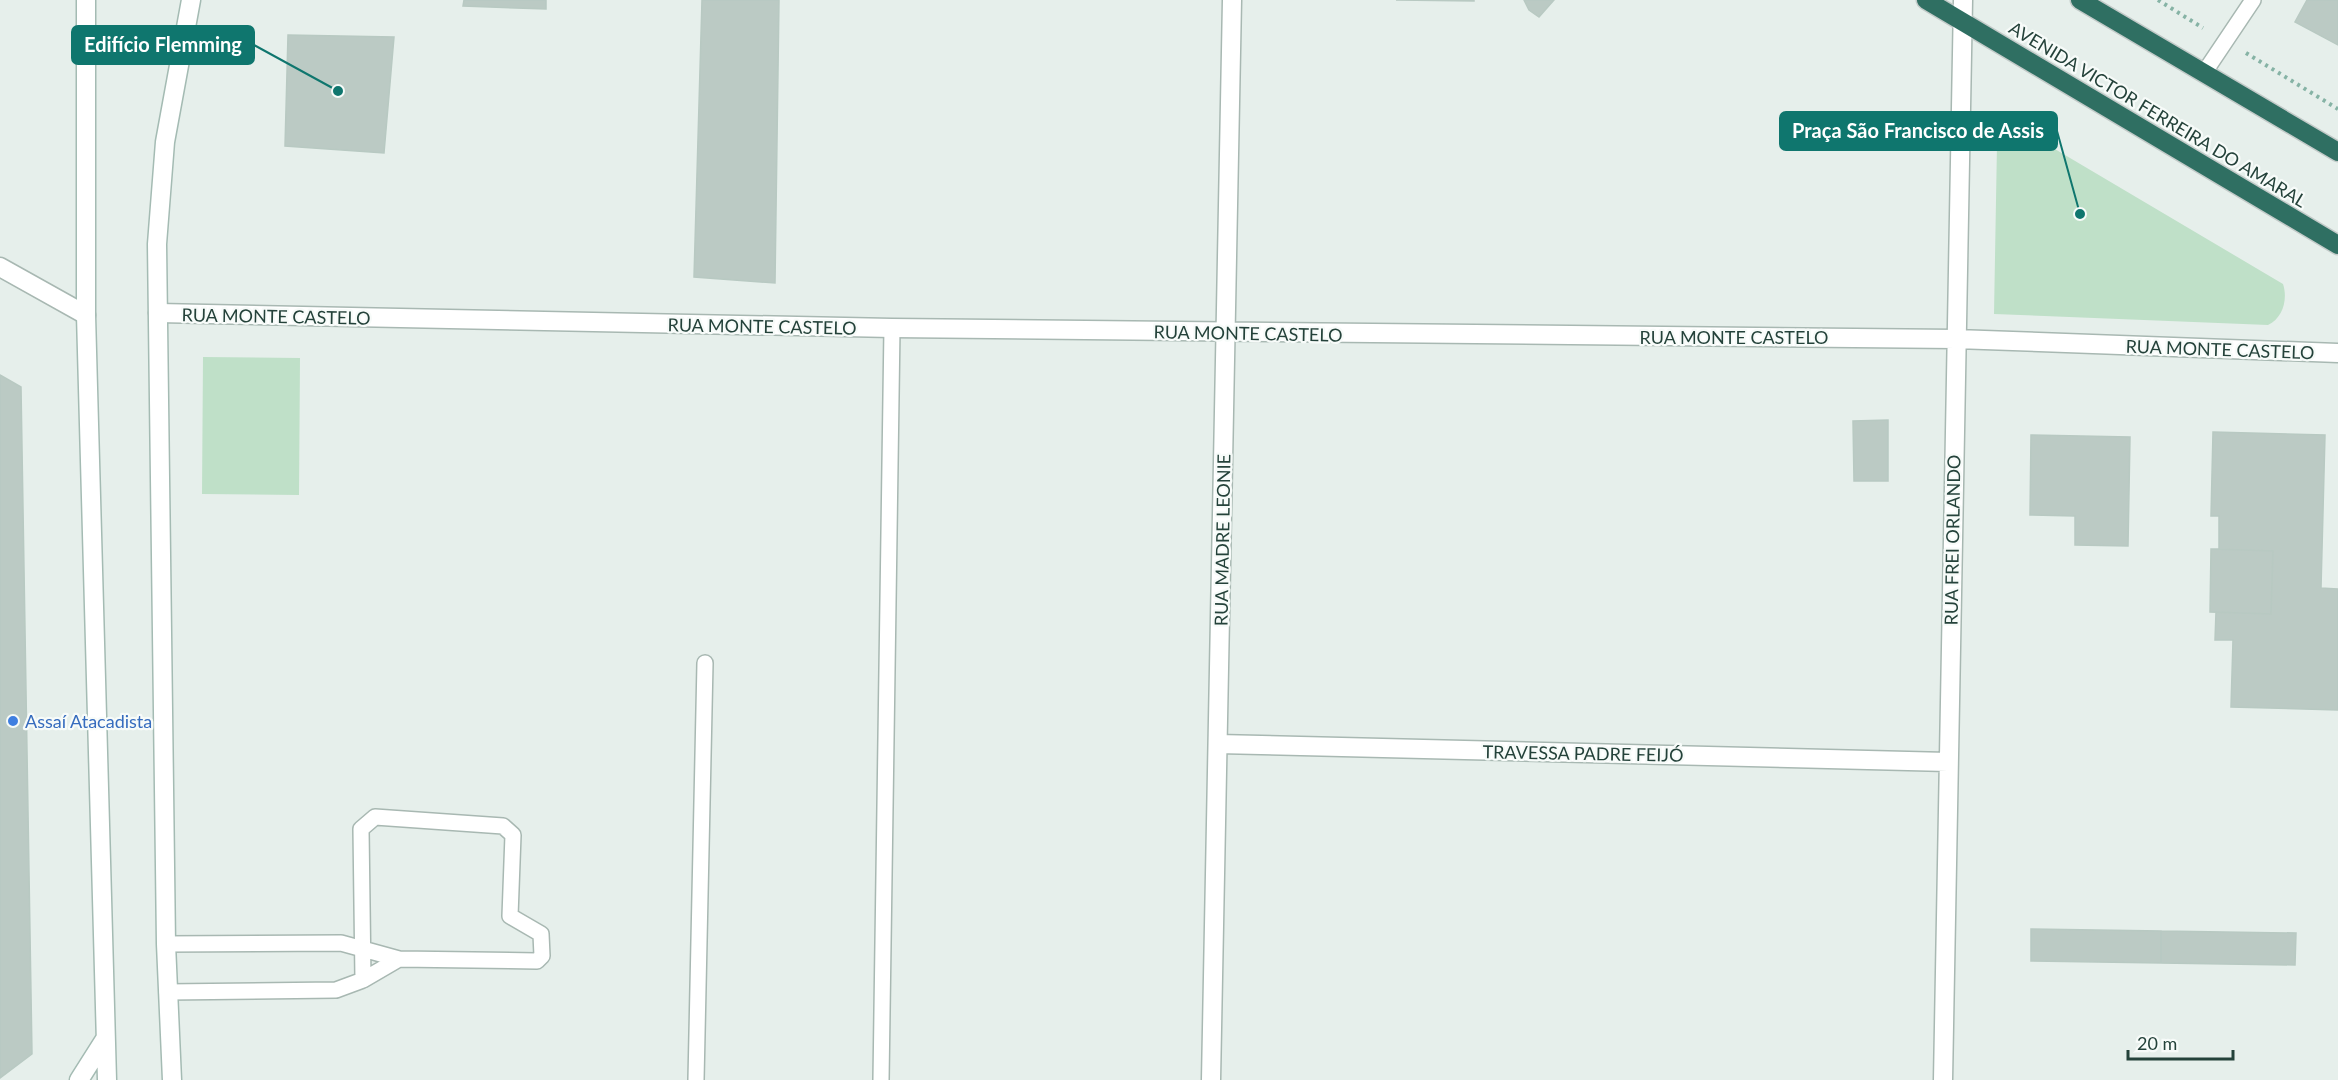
<svg xmlns="http://www.w3.org/2000/svg" width="2338" height="1080" viewBox="0 0 2338 1080" font-family="Lato,sans-serif">
<style>
.green{fill:#bfe0c8}
.building{fill:#bbcac4;stroke:#b8c9c2;stroke-width:1.5}
.lines{fill:none;stroke-linecap:round;stroke-linejoin:round}
.lane-casing{stroke:#a8b8b2;stroke-width:18}
.street-casing{stroke:#a8b8b2;stroke-width:21}
.secondary-casing{stroke:#a4bbb3;stroke-width:21}
.highway-casing{stroke:#c2cac8;stroke-width:21}
.path{stroke:#86b3a5;stroke-width:4;stroke-dasharray:3 4.5;stroke-linecap:butt}
.lane{stroke:#fff;stroke-width:15}
.street{stroke:#fff;stroke-width:18}
.secondary{stroke:#fff;stroke-width:18}
.highway{stroke:#2f6f62;stroke-width:18}
.shop-dot{fill:#3f7fe0;stroke:#f7fbf9;stroke-width:2}
.labels{text-anchor:middle;dominant-baseline:central;stroke-width:4.5;stroke-linejoin:round;paint-order:stroke}
.street-label{font-size:18px;fill:#24423a;stroke:#f7fbf9}
.shop-label{font-size:18px;fill:#366cbe;stroke:#f7fbf9;text-anchor:start}
.leader{fill:none;stroke:#0f766e;stroke-width:2}
.callout-dot{fill:#0f766e;stroke:#f7fbf9;stroke-width:2}
.callout{fill:#0f766e;stroke:#0f766e;stroke-width:2}
.callout-label{font-size:20px;text-anchor:middle;font-weight:bold;fill:#fff}
</style>
<rect width="100%" height="100%" fill="#e6efeb"/>
<path class="green" d="M2016,126L2283,284C2288,299 2283,318 2268,325L1994,314L1997,144Z
M203,357L300,358L299,495L202,494Z"/>
<path class="building" d="M464,0H546V9L463,6Z
M702,0H779L775,283L694,277Z
M1396,0H1474V1Z
M1524,0H1554L1539,17L1529,10Z
M2307,0H2338V45L2295,22Z
M288,35L394,37L384,153L285,146Z
M0,375L21,387L32,1054L0,1078Z
M1888,420V481H1854L1853,421Z
M2213,432L2325,435L2321,588L2338,589V710L2231,707L2233,640H2215L2216,612H2210L2211,549H2219V516H2211Z
M2031,435L2130,437L2128,546L2075,545V516L2030,515Z
M2211,549L2273,551L2271,614L2210,612Z
M2031,929L2161,931V963L2031,961Z
M2161,931L2296,933L2295,965L2161,963Z"/>
<g class="lines">
<defs>
<path id="lane" d="M2204,73L2253,0
M166,944L341,943L399,959L363,980L336,990L167,992
M363,980L361,829L375,817L503,826L513,835L510,916L541,934L542,956L537,961L399,959
M696,1080L705,663
M881,1080L892,328"/>
<path id="street" d="M0,267L86,315
M158,313L892,328L1956,339L2338,353
M1218,744L1948,762
M1211,1080L1232,0
M1943,1080L1963,0"/>
<path id="secondary" d="M86,0V315L107,1080
M79,1080L105,1039
M172,1080L166,944L157,244L165,142L191,0"/>
<path id="highway" d="M1926,0L2338,245
M2080,0L2338,152"/>
</defs>
<use href="#lane" class="lane-casing"/>
<use href="#street" class="street-casing"/>
<use href="#secondary" class="secondary-casing"/>
<use href="#highway" class="highway-casing"/>
<path class="path" d="M2158,0L2203,28
M2246,53L2338,109"/>
<use href="#lane" class="lane"/>
<use href="#street" class="street"/>
<use href="#secondary" class="secondary"/>
<use href="#highway" class="highway"/>
</g>
<circle class="shop-dot" cx="13" cy="721" r="6"/>
<g class="labels">
<g class="street-label">
<text transform="translate(2158 114) rotate(31)">AVENIDA VICTOR FERREIRA DO AMARAL</text>
<text transform="translate(276 316) rotate(1)">RUA MONTE CASTELO</text>
<text transform="translate(762 326) rotate(1)">RUA MONTE CASTELO</text>
<text transform="translate(1248 333) rotate(1)">RUA MONTE CASTELO</text>
<text x="1734" y="337">RUA MONTE CASTELO</text>
<text transform="translate(2220 349) rotate(2)">RUA MONTE CASTELO</text>
<text transform="translate(1222 540) rotate(-89)">RUA MADRE LEONIE</text>
<text transform="translate(1952 540) rotate(-89)">RUA FREI ORLANDO</text>
<text transform="translate(1583 753) rotate(1)">TRAVESSA PADRE FEIJÓ</text>
</g>
<g class="shop-label">
<text x="25" y="721">Assaí Atacadista</text>
</g>
</g>
<path class="leader" d="M338 91L254 45M2080 214L2057 131"/>
<g class="callout-dot">
<circle cx="338" cy="91" r="6"/>
<circle cx="2080" cy="214" r="6"/>
</g>
<g class="callout">
<rect x="72" y="26" width="182" height="38" rx="6"/>
<rect x="1780" y="112" width="277" height="38" rx="6"/>
</g>
<g class="callout-label">
<text x="163" y="52">Edifício Flemming</text>
<text x="1918" y="138">Praça São Francisco de Assis</text>
</g>
<path d="M2128 1050v9h105v-9" fill="none" stroke="#24423a" stroke-width="3"/>
<text x="2137" y="1050" font-size="18" fill="#24423a" stroke="#f7fbf9" stroke-width="4.5" paint-order="stroke">20 m</text>
</svg>
